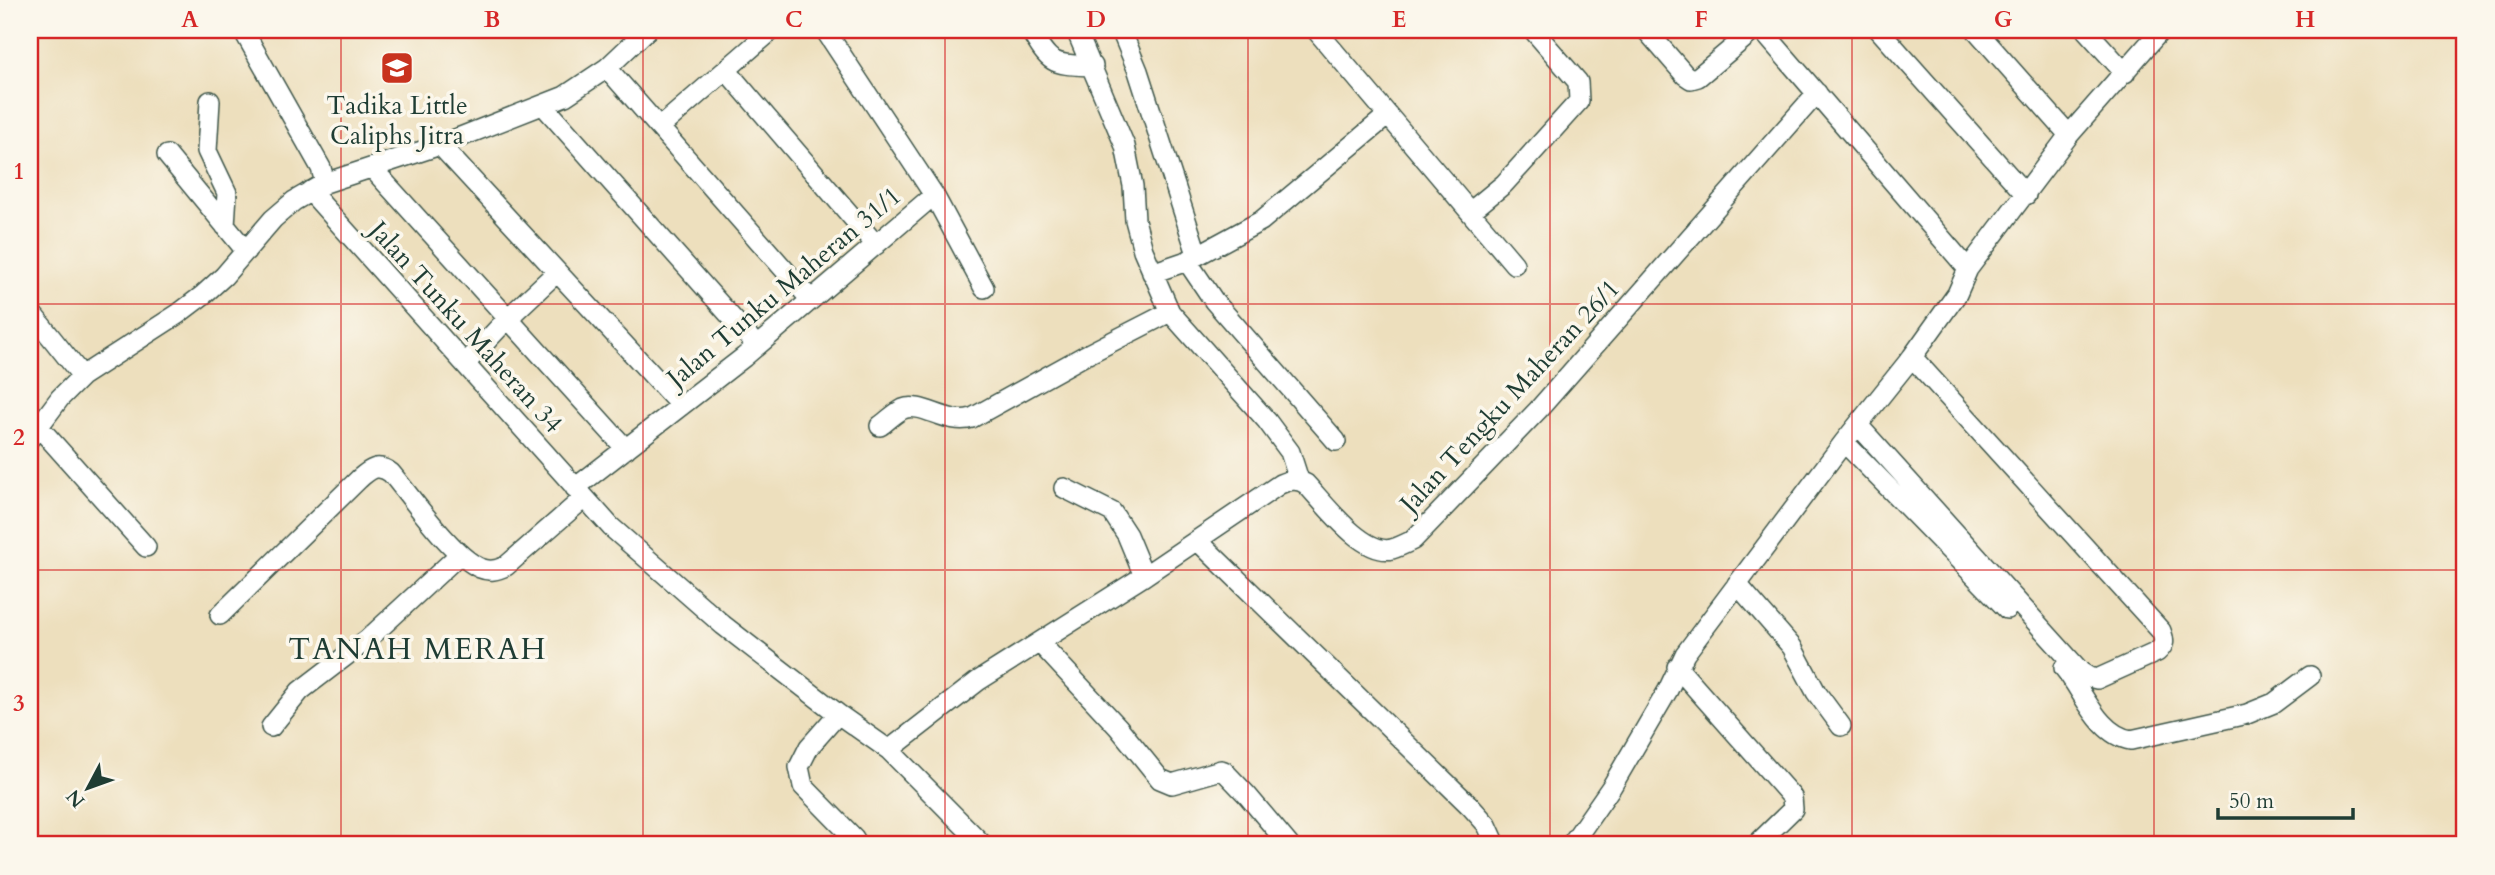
<svg xmlns="http://www.w3.org/2000/svg" width="2495" height="875" viewBox="0 0 2495 875" font-family="Cardo,serif">
<style>
.lines{fill:none;stroke-linecap:round;stroke-linejoin:round}
.minor-casing{stroke:#3e5549;stroke-width:22}
.minor{stroke:#fff;stroke-width:19}
.grid{fill:none;stroke:#d62828;stroke-width:2;stroke-opacity:0.55}
.labels{text-anchor:middle;dominant-baseline:central;stroke-width:7;stroke-linejoin:round;paint-order:stroke}
.poi-label{font-size:26px;fill:#1f3d34;stroke:#fbf7ec}
.street-label{font-size:26px;fill:#1f3d34;stroke:#fbf7ec}
.quarter-label{font-size:30px;letter-spacing:2px;fill:#1f3d34;stroke:#fbf7ec}
.neatline{fill:none;stroke:#d62828;stroke-width:2.5}
.grid-label{font-size:23px;text-anchor:middle;font-weight:bold;fill:#d62828}
</style>
<rect width="100%" height="100%" fill="#fbf7ec"/>
<filter id="ink" filterUnits="userSpaceOnUse"><feTurbulence type="fractalNoise" baseFrequency=".0143" numOctaves="2"/><feDisplacementMap in="SourceGraphic" scale="14" xChannelSelector="R" yChannelSelector="G"/><feConvolveMatrix kernelMatrix="1 2 1 2 8 2 1 2 1" color-interpolation-filters="sRGB"/></filter>
<filter id="wash" filterUnits="userSpaceOnUse"><feTurbulence type="fractalNoise" baseFrequency=".00686" numOctaves="4" result="noise"/><feDisplacementMap in="SourceGraphic" scale="28" xChannelSelector="R" yChannelSelector="G"/><feGaussianBlur stdDeviation="1.57" result="paint"/><feColorMatrix in="noise" values="0 0 0 0 0 0 0 0 0 0 0 0 0 0 0 0 0 1.4 0 .05"/><feComposite in="paint" operator="in"/></filter>
<g filter="url(#wash)">
<rect width="100%" height="100%" fill="#eddfbd"/>
</g>
<g filter="url(#ink)">
<g class="lines">
<defs>
<path id="minor" d="M243,30L321,168L325,183
M825,30L934,195L984,288
M1030,30C1051,66 1052,64 1093,66
M1076,30L1125,146L1133,186L1135,220L1143,250L1170,312L1267,421L1290,452L1299,480
M1121,30L1138,71L1197,254
M1316,30L1514,264
M1646,30L1685,75L1691,79L1698,77L1754,30
M1762,30L1968,269
M1879,30L2026,195
M1976,30L2069,135
M2086,30L2125,73
M607,68L811,300
M726,70L876,245
M210,101L207,151L227,193L225,226
M544,106L757,346
M660,127L772,30
M440,145L681,406
M167,155L246,251
M373,169L626,449
M310,191L611,527L723,625L838,714L889,750L983,845
M1470,212L1504,184L1579,101L1578,82L1533,30
M1187,261L1214,301L1336,441
M1152,273L1187,261L1261,221L1388,115
M30,311L82,376
M465,364L508,318L557,272
M1858,425L2081,672L2089,677L2097,679L2157,652C2165,645 2165,641 2161,631L1912,357
M38,426L146,547
M880,426C887,421 895,413 903,409C922,401 948,426 972,418L1084,356L1170,312
M30,438L60,398L82,376L178,314L203,295L224,276L273,219L294,201L325,183L440,145L565,96L607,68L647,30
M1844,442L2007,609
M575,488L744,357L934,195
M1064,488L1112,512L1127,535L1144,576
M1197,540L1470,806L1487,825L1496,845
M1737,584L1792,647L1816,692L1841,726
M220,615L359,479C370,469 378,463 391,473C412,498 452,556 480,568C490,572 497,570 506,566L584,498
M1040,643L1118,727L1160,779L1172,784L1221,770L1224,771L1247,795L1289,845
M1677,667L1792,797L1793,809L1756,845
M2064,668C2084,692 2098,735 2131,740L2247,714L2274,703L2310,676
M838,714L809,747L799,767L803,786L854,838L858,845
M271,727L300,691L368,639L460,554
M889,750L978,681L1144,576L1280,484C1290,480 1296,478 1306,484C1324,503 1363,556 1392,549C1399,547 1407,543 1413,540L1538,410L1817,93
M1571,845L1612,786L1668,690L1685,654L1844,442L1912,357L1957,294L1968,269L2069,135L2161,30"/>
</defs>
<use href="#minor" class="minor-casing"/>
<use href="#minor" class="minor"/>
</g>
</g>
<path class="grid" d="M341,30V845M643,30V845M945,30V845M1248,30V845M1550,30V845M1852,30V845M2154,30V845M30,304H2465M30,570H2465"/>
<defs>
<symbol id="school-square" viewBox="-11 -11 22 22"><rect x="-9" y="-9" width="18" height="18" rx="4" fill="#c8321e" stroke="#fbf7ec"/><path d="M0-5L7-2L0 1L-7-2ZM-4 1L0 2.5L4 1V4Q0 6-4 4Z" fill="#fff"/></symbol>
</defs>
<g fill-rule="evenodd">
<use href="#school-square" x="378" y="49" width="38" height="38"/>
</g>
<g class="labels">
<g class="poi-label">
<text x="397" y="105">Tadika Little<tspan x="397" dy="30">Caliphs Jitra</tspan></text>
</g>
<g class="street-label">
<text transform="translate(784 287) rotate(-40)">Jalan Tunku Maheran 31/1</text>
<text transform="translate(466 327) rotate(48)">Jalan Tunku Maheran 34</text>
<text transform="translate(1510 396) rotate(-47)">Jalan Tengku Maheran 26/1</text>
</g>
<g class="quarter-label">
<text x="418" y="649">TANAH MERAH</text>
</g>
</g>
<rect width="2495" height="875" fill="none" stroke="#fbf7ec" stroke-width="77"/>
<g transform="translate(88 788) rotate(229)" stroke="#fbf7ec" stroke-width="5" paint-order="stroke">
<path d="M0-5L12 26L0 18L-12 26Z" fill="#1f3d34"/>
<text y="-10" font-size="19" font-weight="bold" text-anchor="middle" fill="#1f3d34">N</text>
</g>
<path d="M2218 808v10h135v-10" fill="none" stroke="#1f3d34" stroke-width="3.5"/>
<text x="2229" y="808" font-size="21" fill="#1f3d34" stroke="#fbf7ec" stroke-width="5" paint-order="stroke">50 m</text>
<rect x="38" y="38" width="2418" height="798" class="neatline"/>
<g class="grid-label">
<text x="190" y="27">A</text>
<text x="492" y="27">B</text>
<text x="794" y="27">C</text>
<text x="1096" y="27">D</text>
<text x="1399" y="27">E</text>
<text x="1701" y="27">F</text>
<text x="2003" y="27">G</text>
<text x="2305" y="27">H</text>
<text x="19" y="179">1</text>
<text x="19" y="445">2</text>
<text x="19" y="711">3</text>
</g>
</svg>
